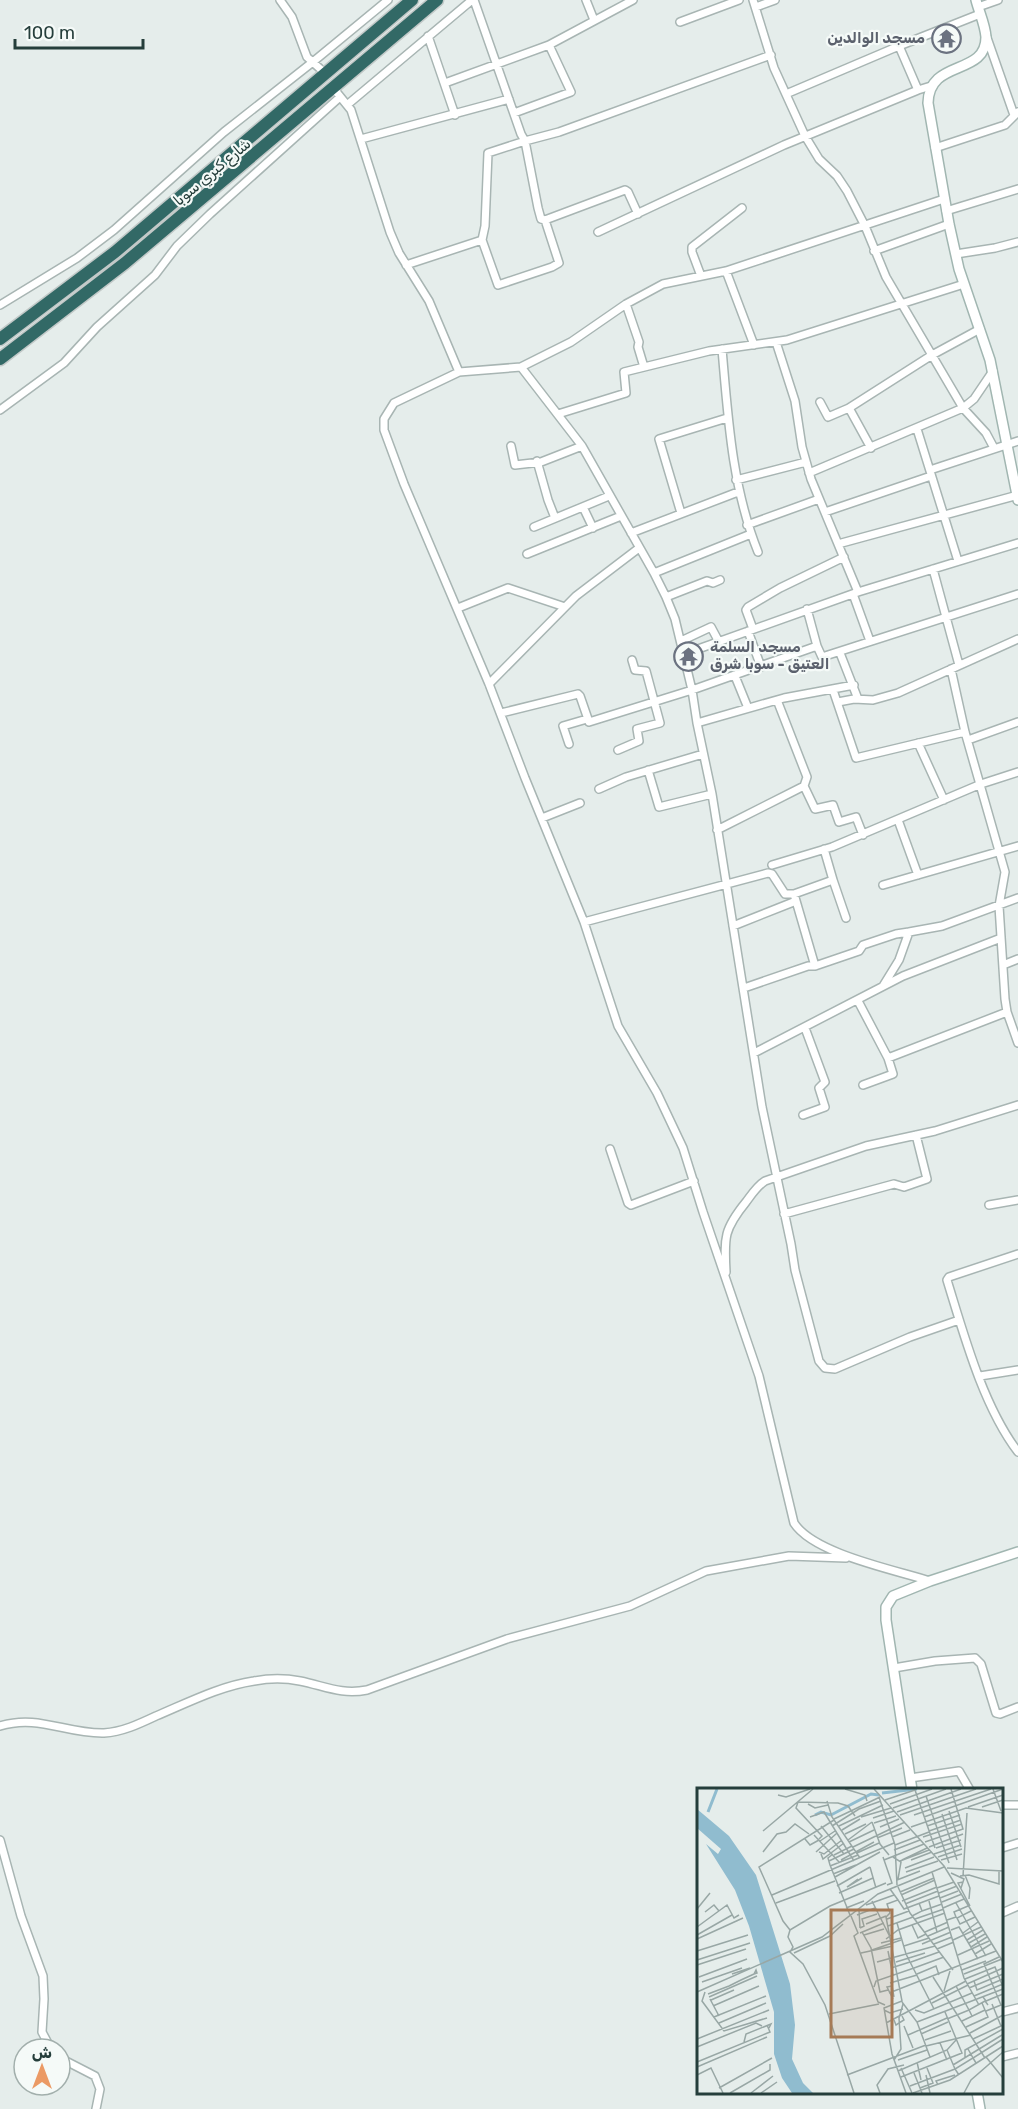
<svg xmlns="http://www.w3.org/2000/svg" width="1018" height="2109" viewBox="0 0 1018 2109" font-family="Rubik,'Noto Sans Arabic',sans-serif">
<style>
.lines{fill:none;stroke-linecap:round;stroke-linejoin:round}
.street-casing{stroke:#a8b5b3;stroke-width:10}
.secondary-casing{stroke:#a1b6b1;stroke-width:12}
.highway-casing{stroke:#c2c9c8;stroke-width:15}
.street{stroke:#fff;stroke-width:7}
.secondary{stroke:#fff;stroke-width:9}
.highway{stroke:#326966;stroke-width:12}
.labels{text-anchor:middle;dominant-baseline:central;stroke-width:4.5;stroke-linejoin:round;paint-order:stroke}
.worship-label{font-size:15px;font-weight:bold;fill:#5b616d;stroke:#f5faf8;text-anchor:end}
.street-label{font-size:15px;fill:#253e3b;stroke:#f5faf8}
.inset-river{fill:none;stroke:#90bccf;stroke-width:3}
.inset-road{fill:none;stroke:#98a7a5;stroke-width:1.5}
.view{fill:#a67a56;fill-opacity:0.15;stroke:#a67a56;stroke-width:3}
.inset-edge{fill:none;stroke:#253e3b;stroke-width:3}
</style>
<rect width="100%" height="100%" fill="#e5edeb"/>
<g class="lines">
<defs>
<path id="street" d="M280,0L292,17L307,57L327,75
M474,0L521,134L525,141L488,153L485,226L482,240L498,285L552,267L559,263L545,220L541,219L538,208L525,141L559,132L771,55
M586,0L594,20
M753,0L774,68L805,136L819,159L837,176L847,191L865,226L886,277L963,408L986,433L994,448
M756,7L775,0
M978,7L998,0
M680,22L739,0
M986,35L1014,115
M428,36L455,115
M899,46L980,14
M445,83L549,45L633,0
M334,89L351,110L390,232L399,253L429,301L459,372L394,403L384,419V430L404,484L489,684L525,778L584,922L618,1026L657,1093L683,1148L703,1212L759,1376L794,1523C814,1554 896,1570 930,1581
M786,94L899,46L918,90
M347,105L472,0
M514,113L571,92L549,45
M361,139L509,99
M935,148L1005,125L1018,112
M946,211L1018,189
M545,220L625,190L628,192L638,214
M598,232L784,145L918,90L931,86
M874,251L949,224
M956,254L995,248L1018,242
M406,265L482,240
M726,271L754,345
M701,276L692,252V247L742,208
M626,304L639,342L638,347L644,367
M0,305L77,258L114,230L224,132L314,61L388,0
M776,342L795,401L802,447L811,479L858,592
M722,349C728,418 732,487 758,552
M521,367L582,446L654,573L666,597L675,619L692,690L697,723L712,794L762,1107L791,1244L795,1270L819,1361L825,1368L835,1369L910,1337L959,1320
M459,372L521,367L571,342L626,304L663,284L726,271L944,199
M820,402L828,417L849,408L932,355L980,329
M849,408L871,448
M0,410L64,363L97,327L155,275L177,246L210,214L340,97
M558,414L626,393L624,372L709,351L787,340L964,284
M917,429L958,561
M511,446L515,465L541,462L582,446
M537,461L548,500L555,518
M930,470L1018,441
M809,473L963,408L974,399L993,371
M736,480L806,462
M583,507L593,528
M825,512L931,476
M681,513L659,439L727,418
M747,525L819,499
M534,527L609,496
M631,533L738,492
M838,544L1018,495
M527,554L621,516
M933,569L959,665
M654,573L751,534
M853,594L870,641
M666,597L707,581L713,583L720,580
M458,608L508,588L565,607
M807,609L817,646L822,657L1018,594
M753,629L746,610L748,607L780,588L844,557
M748,631L761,667
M681,641L711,627L719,642
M840,653L858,699
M684,654L858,592L1018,543
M951,669L965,732L1005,872L999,906L1005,999L1007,1012L1018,1043
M735,676L748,708
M489,684L576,596L639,548
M833,690L856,758L965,732
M838,702L854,699L873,700L898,693L1018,639
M501,713L578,694L580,696L589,722L692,690L817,646
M697,723L784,698L854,685
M968,740L1018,722
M918,743L944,800
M569,744L563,726L587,719
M618,750L639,741L637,729L660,723L646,671L635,670L632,660
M648,770L659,807L712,794
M804,786L815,809L833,805L839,822L856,817L863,835
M599,789L626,777L703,754
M542,818L580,803
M898,820L918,875
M717,830L804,786L807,777L777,700
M772,865L832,847L981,784L1018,772
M833,880L846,918
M883,885L1018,846
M584,922L768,873L772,874L785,894H794L833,880L824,849
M733,926L796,901
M909,932L942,926L1018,898
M1003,965L1018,959
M815,966L859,951L863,945L896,934L909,932L899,960L883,986
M744,988L808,966H815L794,894
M858,1001L888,1058
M754,1053L903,976L1001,938
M863,1085L893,1074L888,1058L1007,1012
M803,1115L825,1107L819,1088L825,1082L805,1028
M610,1149L628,1203L631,1205L694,1181
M989,1205L1018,1200
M784,1214L894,1184L904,1187L927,1179L916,1135
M1018,1254L949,1277L947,1280C964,1335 983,1406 1018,1452
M726,1272C724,1237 724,1229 746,1202C752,1194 757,1186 765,1181L866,1146L935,1131L1018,1105
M980,1376L1018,1370
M894,1668L935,1661L975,1658L981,1664L996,1713L1000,1714L1018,1707
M0,1726C38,1714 66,1734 104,1733C122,1732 139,1724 156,1716C187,1703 220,1686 254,1681C270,1678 285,1678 300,1681C325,1686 341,1695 367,1690L507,1639L630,1606L706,1571L789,1556L846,1558
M910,1778L959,1771L970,1790
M1002,1805H1018
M0,1840L21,1916L43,1976L44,1999L42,2032L51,2049
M1002,1848L1018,1843
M1002,1913L1018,1906
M1002,2012L1018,2008
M1002,2057L1018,2053
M60,2058L95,2076L100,2089L96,2109"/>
<path id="secondary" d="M976,0C979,12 985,24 986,37C986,77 929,58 928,103L949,224L959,269L990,360L1018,500
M912,1790L886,1620V1607L893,1596L930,1581L1018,1552
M977,2092L980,2109"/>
<path id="highway" d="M0,339L115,252L412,0
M0,359L125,263L437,0"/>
</defs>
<use href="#street" class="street-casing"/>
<use href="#secondary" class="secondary-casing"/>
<use href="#highway" class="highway-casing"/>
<use href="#street" class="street"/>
<use href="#secondary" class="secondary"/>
<use href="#highway" class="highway"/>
</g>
<defs>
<symbol id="temple-ring" viewBox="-11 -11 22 22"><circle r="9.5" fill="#f5faf8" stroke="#6b7280" stroke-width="1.5"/><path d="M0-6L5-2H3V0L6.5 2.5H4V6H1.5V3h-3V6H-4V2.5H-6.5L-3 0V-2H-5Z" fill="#6b7280"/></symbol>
</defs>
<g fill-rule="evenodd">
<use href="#temple-ring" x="930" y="22" width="33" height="33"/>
<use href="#temple-ring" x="672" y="640" width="33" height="33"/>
</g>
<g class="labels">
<g class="worship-label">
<text x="925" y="38">مسجد الوالدين</text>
<text x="710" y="647" text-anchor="start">مسجد السلمة<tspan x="710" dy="17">العتيق - سوبا شرق</tspan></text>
</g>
<g class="street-label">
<text transform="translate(212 172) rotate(-40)">شارع كبري سوبا</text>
</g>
</g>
<g transform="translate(697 1788)">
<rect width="306" height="306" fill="#e5edeb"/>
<path d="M0,21L32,48L59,87L93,196L98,237L95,271L106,295L116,305H95L85,290L77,266V224L52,138L38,102L9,56L21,66L24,61L0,40Z" fill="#90bccf"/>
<path class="inset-river" d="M185,5L220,1M11,24L20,1M118,27L124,24L134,27L174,6L182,7"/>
<path class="inset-road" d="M148,1L168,7L170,13M177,1L247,78L306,174M296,1L304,23M81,7L89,9L113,1M229,8L252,75M182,9L198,57L200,97M188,12L218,2L238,60M130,13L135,29L163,70M111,16L118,20L131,17M193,16L235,1M271,19L306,7M285,19L306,12M196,20L249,1M252,23L264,59M200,24L264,1M245,26L260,72M203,27L279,1M217,27L294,1M113,29L127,24L157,73M164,29L194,20M227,29L306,1M176,30L197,23M137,31L183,9M137,32L62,79L86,133L93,142L133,118L189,95M175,34L183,56L192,67M177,35L199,28M124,38L147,66M135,38L162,21L184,13M142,38L186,17M230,38L263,27M183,39L202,31M214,39L269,20L306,25M145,42L163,31M66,43L116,1M232,43L264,32M148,46L169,36M117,47L142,74M195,49L213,42M226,49L265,36M180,50L205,40M108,51L113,57L122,52M122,51L125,48L99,20L101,14L141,15L151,18L158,28M151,52L175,34M123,53L138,43M152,54L177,42M228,54L266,41L254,1M198,57L232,44M156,59L208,34M232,59L266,46M239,60L264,52M197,62L223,52M66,64L80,46L89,44L98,36L112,46M119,64L140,45M122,64L127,66L145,52M160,65L182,55M124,66L126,71L147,55M136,66L131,70L133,77L153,127M237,66L264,57M137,67L155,58M186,69L195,95L190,97M196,69L204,74L201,91M241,69L265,61M144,72L177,54M187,72L227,56M205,72L230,60M214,72L235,64M244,72L265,66M132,73L157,61M203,73L232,62M133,78L161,67M173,79L179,100M208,80L237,69M250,80L306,83M209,84L241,73M235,84L267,190L282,217M254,85L267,91L264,100M136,86L159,77M268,87L273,100L272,111M263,88L272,87L302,96V83M266,88L270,25M138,89L183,64M161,91L150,99L165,90M200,92L223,83M266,94L261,95L273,118M140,98L173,79M201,99L213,125L256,182M240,100L257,94M193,101L201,112L190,116L193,125L189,129L205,213L187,220L195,266L209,305M203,104L237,90M142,105L176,90M242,105L260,98M75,107L197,55M204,107L238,92M243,110L261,103M201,112L207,121L242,108M175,113L193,149M205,113L240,99M232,113L240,144M245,114L265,106M79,115L138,93M259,115L289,168M208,116L241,103M169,117L197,107M149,120L167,113M246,120L267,111M0,121L13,105M162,122L163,140M225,123L245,116M274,123L260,130L263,136L278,129M8,124L17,117L22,123M160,127L178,120M154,128L161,145L157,148L181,214L188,217M215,128L225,123L222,115M190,131L212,123M218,131L247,121M250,132L259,129L257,124L271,118M200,135L209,166L237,221M169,136L189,128M215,137L221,150L229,146M191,138L216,129M0,139L30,117L37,130L42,127M163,140L167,138L165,131L180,126M93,142L91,149L96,159L93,164L106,176L128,217L157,305M254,142L262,139L281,171M165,144L174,160L183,204L191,202M228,144L251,134M163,145L187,135M266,145L281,134M0,147L35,127M167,147L187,141M231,148L252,139M0,151L46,130M189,151L201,142L248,125M256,152L284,139M270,152L286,142M184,155L204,150M272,155L288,146M225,156L254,144M237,156L255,149M207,158L232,150M274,159L290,149M240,161L257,154M175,162L204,152M0,163L51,147M191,163L196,188M97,165L133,148L146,136M164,165L196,158M278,166L294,156M261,167L292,153M0,172L53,155M180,174L238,158M199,174L228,165M214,174L242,164M0,177L49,161M194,180L213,174M217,180L247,169M265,182L289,173M35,186L53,180M220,186L239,178L242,187M267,186L305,171M2,189L50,171M236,189L288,270M268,191L298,179L306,199M277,193L280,202L306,191M5,194L45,180M193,195L220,187M270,196L306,180M259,198L272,222L288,213L291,217M177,199L179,193L217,180M272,200L306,186M247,203L253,183M0,204L125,149L181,106L247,79M8,204L5,213L27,243L70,230M192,205L299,163M11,206L32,198L44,192L57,186L60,185L59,182L57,186M277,208L306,196M12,209L60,188M286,209L289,213L306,206M13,211L22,228M196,211L190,199L195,198L197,209M14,212L37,202M205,214L220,234L233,269M235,215L271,197M295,216L304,238M16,218L62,198M187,222L193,225L206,221M218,222L227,225L275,205M289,223L304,217L287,176L302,169M132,226L182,216M17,229L69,208M250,231L272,222L275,228M197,232L199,237L202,235L207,232L205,228M265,233L288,222M220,234L306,201M22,235L69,215M189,235L269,193M207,238L216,260M269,239L291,229L285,215M273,245L306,227M224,246L251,234M211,247L250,230M0,251L72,222M276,251L306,237M228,252L254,243M47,254L49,246L74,236L72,240M243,255L250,272M229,258L274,247M0,259L59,235L65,238M289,269L306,290M268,270V262L306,241M197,272L204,261L202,230L206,216M201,272L230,262M0,274L73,244L70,237M220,274L224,292M279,275L276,270L306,251M256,277L305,247M0,279L70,249M204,280L215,305M201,283L250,262L259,252M217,285L225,305M0,287L14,280L26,305M150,287L229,257M229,287L233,305M262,287L258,281L276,270L271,261M204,289L265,265L248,224M241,297L239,293L258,287M213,298L258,281L250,262M22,300L75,270M223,300L236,295L230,280M33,305L73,282V276M54,305L76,288M64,305L80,294M183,305L180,297L191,281L207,277M216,305L253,292L306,258M267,305L274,292L306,264"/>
<path class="view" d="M134,122H195V249H134Z"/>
<rect width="306" height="306" class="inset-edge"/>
</g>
<g transform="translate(42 2067)"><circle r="28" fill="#f5faf8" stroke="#a2afac" stroke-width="1.5"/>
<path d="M0-4.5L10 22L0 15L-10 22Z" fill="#eb9a65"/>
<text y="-9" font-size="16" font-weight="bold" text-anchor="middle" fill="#253e3b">ش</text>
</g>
<path d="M15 39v9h128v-9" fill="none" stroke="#253e3b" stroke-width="3"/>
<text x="24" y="39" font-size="18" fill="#253e3b" stroke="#f5faf8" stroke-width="4.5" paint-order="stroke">100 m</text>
</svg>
